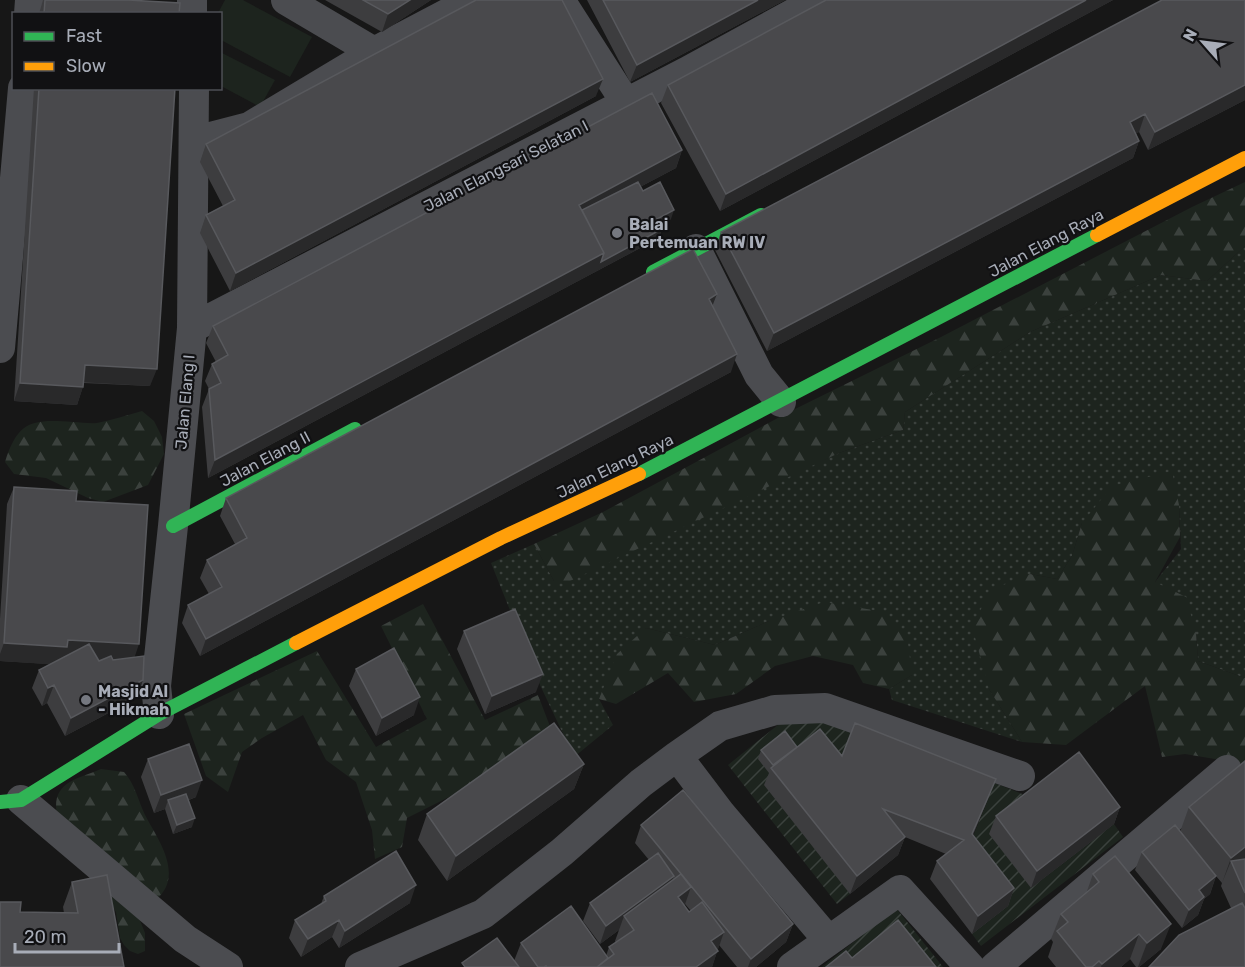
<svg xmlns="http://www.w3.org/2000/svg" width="1245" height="967" viewBox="0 0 1245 967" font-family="Rubik,sans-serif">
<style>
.grass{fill:url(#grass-dots)}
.forest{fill:url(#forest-firs)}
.garden{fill:url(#garden-furrows)}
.pitch{fill:#1d241e}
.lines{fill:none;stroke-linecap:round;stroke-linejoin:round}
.street{stroke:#4b4c50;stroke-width:30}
.fast{stroke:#30b455;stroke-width:14}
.slow{stroke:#ff9f0a;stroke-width:14}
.wall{fill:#3d3d3f;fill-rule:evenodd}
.shaded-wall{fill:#29292a}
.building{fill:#49494c;stroke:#58595d;stroke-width:1.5}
.poi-dot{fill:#757880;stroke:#111113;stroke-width:2}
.labels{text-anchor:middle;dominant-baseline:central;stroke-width:4.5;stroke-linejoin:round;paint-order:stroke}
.street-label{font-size:16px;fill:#a8adb8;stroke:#111113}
.poi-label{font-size:16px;font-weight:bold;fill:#a8adb8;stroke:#111113;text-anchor:start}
</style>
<defs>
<pattern id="grass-dots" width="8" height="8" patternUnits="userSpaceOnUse" patternTransform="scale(1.5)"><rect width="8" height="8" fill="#1d241e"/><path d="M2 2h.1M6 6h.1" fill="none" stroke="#3b413d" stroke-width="1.8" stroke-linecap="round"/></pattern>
<pattern id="forest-firs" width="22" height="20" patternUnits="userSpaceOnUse" patternTransform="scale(1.5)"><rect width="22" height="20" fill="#1d241e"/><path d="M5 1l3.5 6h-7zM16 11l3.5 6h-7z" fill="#3b413d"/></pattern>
<pattern id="garden-furrows" width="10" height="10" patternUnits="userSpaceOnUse" patternTransform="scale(1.5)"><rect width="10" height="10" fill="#1d241e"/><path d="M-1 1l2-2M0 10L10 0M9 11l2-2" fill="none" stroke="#3b413d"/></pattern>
</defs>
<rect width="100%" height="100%" fill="#171717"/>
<path class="grass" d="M1245,246V678L1198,661L1196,633L1155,582L1181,549L1179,505L1082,523L1072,556L1057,579L1030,574L989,689L1022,742L892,700L889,689L912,675L769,621L715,645L646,628L599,699L613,725L574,757L540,685L491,563L534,544L554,581L839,453L903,430L905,412L1030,332L1161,275L1207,281Z"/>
<path class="forest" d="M1245,182V246L1207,281L1161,275L1030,332L905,412L903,430L839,453L568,582L554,581L534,544L603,512L789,412L941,337L1192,207Z
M142,411L154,421L162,437L164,454L148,485L103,502L88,498L46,478L14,474L5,462C18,420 33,419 73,422C81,422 89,424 97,423C112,420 127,415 142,411Z
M1172,471L1179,505L1180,537L1155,582L1186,597L1196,633L1198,661L1245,678V764L1185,754L1162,757L1145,686L1066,745L1022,742L989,689L972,626L991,590L1030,574L1057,579L1072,556L1082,523L1112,486Z
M824,602L879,611L907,635L912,675L889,689L863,683L853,665L813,656L775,666L736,694L694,702L668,673L616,704L599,699L617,654L646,628L715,645L769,621Z
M423,604L485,720L538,695L551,729L459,792L407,818L402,847L375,859L372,830L356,782L326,760L303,715L262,738L242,752L228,792L206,776L184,714L317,651L376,747L427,719L381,626Z
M101,769L124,772C135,784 138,800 145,815C157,838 183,872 159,897C152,904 145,910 139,918L145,933V951L138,954L130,951L124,945L120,938L116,912L57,816C51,782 75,780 101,769Z"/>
<path class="garden" d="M789,716L853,727L1035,799L1031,888L1114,824L1123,837L981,946L972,934L968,849L989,796L835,774L773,778L850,894L837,904L728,765Z
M896,908L943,967H822Z"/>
<path class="pitch" d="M225,0H243L312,37L290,77L221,40L220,14L218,13Z
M220,52L275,80L260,107L221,86Z"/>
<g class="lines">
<path class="street" d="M192,0V14
M286,0L374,52
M560,0L626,103
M29,14L30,0
M195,141L249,127L374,52L473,0
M696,249L759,375L781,402
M192,328L688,71L818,0
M0,348L23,88
M159,714L156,686L173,526L192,328L194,88
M677,756L720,726L775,710L825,708L1020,776
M21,800L185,939L228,967
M360,967L483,914L562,852L641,783L677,756L721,814L828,940
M792,967L900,890L970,967
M995,967L1227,770"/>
<path class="fast" d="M653,272L761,215
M639,474L1097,235
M173,526L355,429
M0,802L21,800L159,714L296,643"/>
<path class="slow" d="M1097,235L1245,158
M296,643L501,538L639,474"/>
</g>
<path class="wall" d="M43,0H128L179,14H39Z
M325,0H431L382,32Z
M587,0H785L630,82Z
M826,0H1113L720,211L661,103L668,85Z
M1245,0V100L1148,150L1139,132L1136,133L1139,141L1133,158L767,351L715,250L721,232Z
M34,88H175L150,386L84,383L77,405L14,401Z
M596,96L230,291L200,233L206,215L223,206L200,162L206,144Z
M682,150L676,168L640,187L643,191L671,219L660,225L662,229L659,238L208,478L202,407L209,389L205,381L212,364L216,362L206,343L213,326Z
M712,306L731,372L200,656L182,623L188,605L209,594L200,578L207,560L235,544L220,516L226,498Z
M14,487L134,658L137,698L65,736L47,703L42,706L32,688L39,670L50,664L0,661V619L7,504Z
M464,631L536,692L485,714L457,649Z
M356,669L414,715L376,736L349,686Z
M797,747L842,756L989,796L973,835L1014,888L1008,906L972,934L930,879L937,861L946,854L905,837L898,855L850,894L764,785L769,773L758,759L761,750Z
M148,759L196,797L189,800L192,827L173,834L165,809L154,813L141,777Z
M1245,761V967L1231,908L1221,886L1222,883L1216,876L1210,894L1204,899L1198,915L1182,928L1135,870L1142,852L1180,832L1189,807Z
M584,764L574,789L447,881L418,840L427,814Z
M1120,807L1114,824L1031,888L989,834L996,816Z
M641,825L793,924L786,942L756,967H737L719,945L712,967H519L514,961L521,943L606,956L609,947L616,943L615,941L619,930L600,944L583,921L590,903L649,860L635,843ZM685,904L691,911L689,912L684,905Z
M1093,874L1161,949L1139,967H1136L1130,959L1121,967H1056L1048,957L1053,942L1051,939L1061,914L1086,894Z
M72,882L124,967L20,912L64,913L63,907Z
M324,896L410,903L339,948L332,937L301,957L289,938L295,920L321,904Z"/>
<path class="shaded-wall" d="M410,0H431L382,32L388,14Z
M758,0H785L630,82L637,65Z
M1086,0H1113L720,211L726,194Z
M603,79L596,96L230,291L236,273Z
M1245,85V100L1148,150L1155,132Z
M1145,114L1139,132L1123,140L1130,122Z
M1139,141L1133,158L767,351L774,333Z
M682,150L676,168L579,219V205Z
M674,210L671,219L654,228L657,219Z
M662,229L659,238L208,478L215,460L604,253Z
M717,294L710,312L709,299Z
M737,354L731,372L200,656L206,639Z
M85,365L157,369L150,386L79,382Z
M20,383L83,387L77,405L14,401Z
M68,640L139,644L133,662L63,658L60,665L0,661V654L4,643Z
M543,674L536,692L485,714L492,696Z
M143,680L137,698L65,736L71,718Z
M54,685L47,703L42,706L48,688Z
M420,697L414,715L376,736L382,718Z
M584,764L574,789L447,881L456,856Z
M996,779L989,796L966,851L972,834Z
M202,780L196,797L170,807L168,800L165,809L154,813L161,795Z
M1120,807L1114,824L1031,888L1037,871Z
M195,818L192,827L173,834L177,825Z
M905,837L898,855L850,894L857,876Z
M1245,847V865L1231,861L1222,883L1231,858Z
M674,876L668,894L624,916L619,930L600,944L606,926Z
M1216,876L1210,894L1204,899L1198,915L1182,928L1189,910L1199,890Z
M416,885L410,903L339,948L345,931Z
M691,887L682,913L678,897Z
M1014,888L1008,906L972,934L978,916Z
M339,920L332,937L301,957L308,939Z
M793,924L786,942L756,967H748L751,959Z
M1171,924L1161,949L1139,967H1138L1147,943Z
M724,932L712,967H696L711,941Z
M1139,934L1130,959L1121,967H1101L1102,964Z"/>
<path class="building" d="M45,0H128L180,3L179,14H44Z
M363,0H410L388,14Z
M476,0H562L603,79L236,273L206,215L235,200L206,144Z
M603,0H758L637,65Z
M826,0H1086L726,194L668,85Z
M1162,0H1245V85L1155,132L1145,114L1130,122L1139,141L774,333L721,232Z
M39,88H175L157,369L85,365L83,387L20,383Z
M652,93L682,150L579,205L604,253L215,460L209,389L221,383L212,364L228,355L213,326Z
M638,182L643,191L660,182L674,210L657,219L662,229L601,262L604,253L582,210Z
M693,249L717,294L709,299L737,354L206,639L188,605L222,587L207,560L247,538L226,498Z
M14,487L77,491L76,501L148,505L139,644L68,640L67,647L4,643Z
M515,609L543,674L492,696L464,631Z
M89,644L99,661L111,656L113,660L144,656L143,680L71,718L54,685L48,688L39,670Z
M394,648L420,697L382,718L356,669Z
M554,723L584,764L456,856L427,814Z
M855,723L996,779L972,834L1014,888L978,916L937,861L964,840L883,809L905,837L857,876L771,768L820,729L842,756Z
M785,731L797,747L773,765L761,750Z
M189,744L202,780L161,795L148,759Z
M1079,752L1120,807L1037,871L996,816Z
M1245,761V847L1231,858L1189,807Z
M683,790L793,924L751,959L641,825Z
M186,794L195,818L177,825L168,800Z
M1175,825L1216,876L1199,890L1204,897L1189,910L1142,852Z
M396,851L416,885L345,931L339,920L308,939L295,920L326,901L324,896Z
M658,853L674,876L606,926L590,903Z
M1115,856L1171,924L1147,943L1139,934L1102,964L1099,961L1092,967H1086L1057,931L1068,922L1061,914L1099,882L1093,874Z
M1245,859V893L1231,861Z
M681,874L691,887L678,897L689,912L702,902L724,932L711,941L718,951L696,967H597L614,954L609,947L634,930L624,916Z
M107,875L124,967H0V902H21L20,912L78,913L72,882Z
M1242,903L1245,908V967H1149L1179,935Z
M571,906L608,958L597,967H547L546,966L544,967H538L521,943Z
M898,920L936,967H826L846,951L852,958Z
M497,938L519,967H465L462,963Z"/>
<g class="poi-dot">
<circle cx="617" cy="233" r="6"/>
<circle cx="86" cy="700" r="6"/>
</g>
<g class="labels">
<g class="street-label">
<text transform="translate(506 166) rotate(-27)">Jalan Elangsari Selatan I</text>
<text transform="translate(1046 243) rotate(-28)">Jalan Elang Raya</text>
<text transform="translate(185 402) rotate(-85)">Jalan Elang I</text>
<text transform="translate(265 459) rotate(-28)">Jalan Elang II</text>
<text transform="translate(615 466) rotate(-26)">Jalan Elang Raya</text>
</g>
<g class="poi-label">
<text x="629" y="224">Balai<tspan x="629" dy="18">Pertemuan RW IV</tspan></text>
<text x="98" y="691">Masjid Al<tspan x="98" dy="18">- Hikmah</tspan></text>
</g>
</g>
<rect x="12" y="12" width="210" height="78" fill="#111113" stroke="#4d4f55" stroke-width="1.5"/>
<rect x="24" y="32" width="30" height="9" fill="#30b455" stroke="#4d4f55" stroke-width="1.5"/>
<text x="66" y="42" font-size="18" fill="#a8adb8">Fast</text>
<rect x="24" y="62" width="30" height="9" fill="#ff9f0a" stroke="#4d4f55" stroke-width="1.5"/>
<text x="66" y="72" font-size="18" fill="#a8adb8">Slow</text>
<g transform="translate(1203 42) rotate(298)" stroke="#111113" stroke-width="4.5" paint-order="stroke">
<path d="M0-4.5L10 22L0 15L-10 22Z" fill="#a8adb8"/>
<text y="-9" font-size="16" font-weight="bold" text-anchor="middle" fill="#a8adb8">N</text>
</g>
<path d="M15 943v9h104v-9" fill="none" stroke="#a8adb8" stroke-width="3"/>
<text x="24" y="943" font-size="18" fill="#a8adb8" stroke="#111113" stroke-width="4.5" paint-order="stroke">20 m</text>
</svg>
